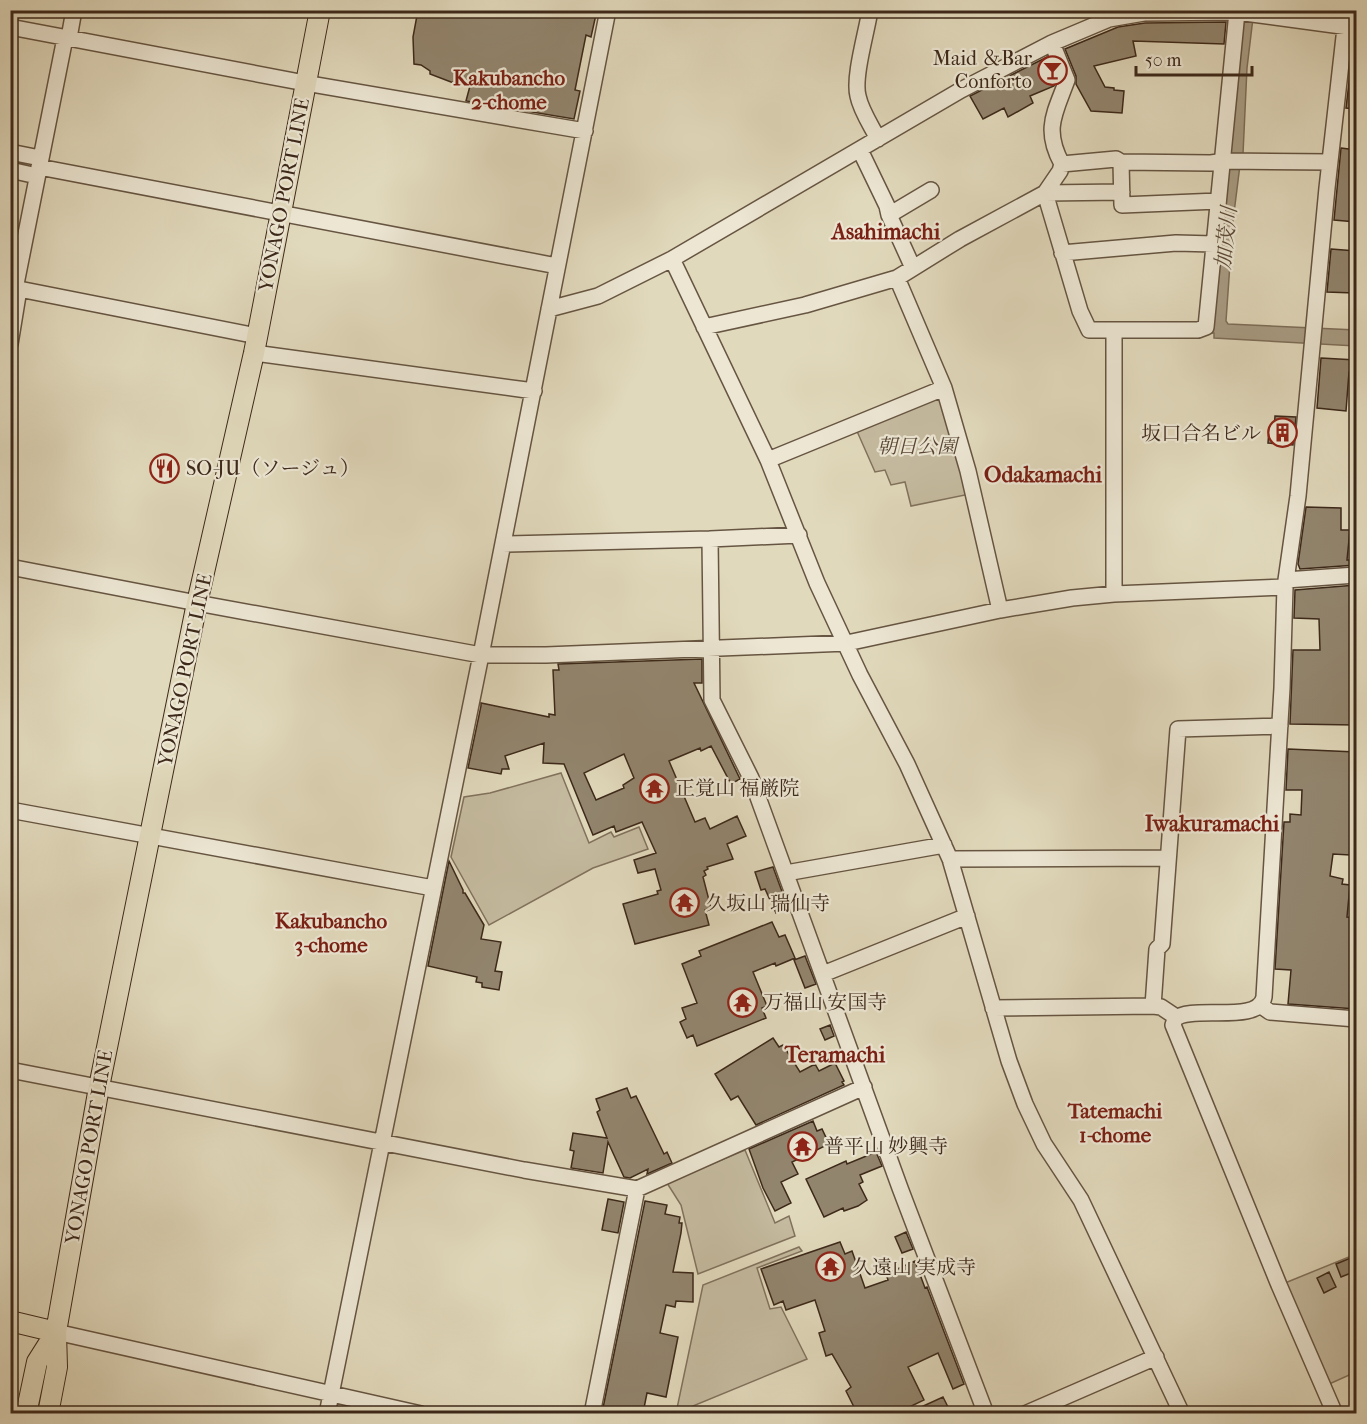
<svg xmlns="http://www.w3.org/2000/svg" width="1367" height="1424" viewBox="0 0 1367 1424" font-family="'IM FELL French Canon','Noto Serif JP',serif">
<style>
.green{fill:#c5bba0;stroke:#81725d;stroke-width:1.5}
.water{fill:#a99d85;stroke:#7e6f5a;stroke-width:1.5}
.building{fill:#92856e;stroke:#3d291a;stroke-width:1.5;fill-rule:evenodd}
.lines{fill:none;stroke-linecap:round;stroke-linejoin:round}
.minor-casing{stroke:#665542;stroke-width:18}
.major-casing{stroke:#3d291a;stroke-width:22}
.minor{stroke:#ece6d3;stroke-width:15}
.major{stroke:#e1d9bc;stroke-width:20}
.labels{text-anchor:middle;dominant-baseline:central;stroke-width:4.5;stroke-linejoin:round;paint-order:stroke}
.poi-label{font-size:20px;fill:#3d291a;stroke:#ece6d3;text-anchor:start}
.street-label{font-size:20px;fill:#3d291a;stroke:#ece6d3}
.park-label{font-size:20px;font-style:italic;fill:#584635;stroke:#ece6d3}
.neighbourhood-label{font-size:21px;font-weight:bold;fill:#7a1f14;stroke:#ece6d3}
.water-label{font-size:21px;font-style:italic;fill:#5d4c3a;stroke:#ece6d3}
.quarter-label{font-size:22px;font-weight:bold;fill:#7a1f14;stroke:#ece6d3}
</style>
<rect width="100%" height="100%" fill="#e1d9bc"/>
<filter id="stains"><feTurbulence type="fractalNoise" baseFrequency=".00333" numOctaves="4"/><feColorMatrix values="0 0 0 0 .2 0 0 0 0 .09 0 0 0 0 .02 0 0 0 .5 -.17"/></filter>
<radialGradient id="worn" r=".72"><stop offset=".6" stop-color="#630" stop-opacity="0"/><stop offset="1" stop-color="#630" stop-opacity=".3"/></radialGradient>
<path class="green" d="M938,394L944,397L970,494L911,506L905,482L891,485L885,470L875,472L856,429Z
M561,773L589,843L611,832L614,837L639,827L648,849L593,868L489,925L451,857L464,797L490,793Z
M745,1150L775,1223L789,1216L795,1236L698,1274L681,1205L667,1183Z
M799,1247L802,1251L757,1268L770,1309L781,1307L807,1359L676,1413L703,1285Z
M1356,1254V1372L1327,1385L1285,1283Z"/>
<path class="water" d="M1253,18L1247,68L1243,154L1240,165L1233,221L1226,321L1228,324L1356,330V346L1214,338V333H1210L1241,21Z"/>
<path class="building" d="M418,10H597L591,37L586,35L575,90L580,91L574,119L466,101L470,86L451,82L430,74V71L421,65L414,64L413,37Z
M1226,22L1224,44L1133,41L1136,56L1094,66L1105,87L1114,88V90L1124,91L1122,113L1091,111L1076,84V76L1065,49L1118,27L1145,23Z
M1047,57L1057,80L1054,86L1030,96L1033,103L1008,117L1004,108L983,119L970,96Z
M1351,66H1356V109L1346,108Z
M1341,148L1356,150V222L1334,220Z
M1331,249L1356,251V290H1354V293L1327,292Z
M1321,358L1356,360V372H1349L1346,411L1317,408Z
M1275,416L1296,417L1293,445L1268,443L1269,430H1274Z
M1306,507L1341,508V530H1350L1347,560H1353L1354,563L1356,562V565L1300,569L1298,564Z
M1356,585V725L1290,724L1293,650H1320L1319,619L1294,618L1295,590Z
M702,659V683H694L740,779L731,784L711,746L701,751L700,748L669,761L695,822L705,818L710,829L737,816L746,836L727,844L733,859L707,867L708,869L704,871L706,875L703,877L711,908L705,910L709,925L635,944L623,904L658,894L657,891L661,890L655,869L638,873L634,860L656,853L642,822L616,832L614,826L593,835L564,764L543,763L544,743L505,756L509,769H502L501,774L468,768L481,706V703L549,717V714L555,715L553,670H559L558,664ZM624,754L634,778L623,785L624,788L596,800L584,773Z
M1288,749L1356,752V810H1351L1350,855L1333,854L1330,876L1343,879L1342,884L1350,885L1347,917L1356,918V1009L1288,1004L1291,970L1275,969L1284,822H1290V814L1301,815L1302,790H1286Z
M449,861L463,890V893H465L484,925L481,939L501,942L495,971L502,972L499,990L482,987V983L476,982L477,977L428,966Z
M773,867L788,908L776,913L765,889L761,890L755,872Z
M772,922L779,937L785,935L795,958L776,966L775,963L753,972L767,1006L762,1008L766,1018L697,1046L693,1035L687,1038L680,1022L686,1019L682,1008L697,1003L682,964L701,956L699,951Z
M805,956L816,984L805,988L794,960Z
M830,1025L834,1036L825,1040L820,1029Z
M773,1038L779,1047L783,1045L800,1072L815,1064L819,1071L835,1063L844,1081L842,1082L844,1085L756,1125L738,1096L731,1100L715,1074Z
M627,1088L631,1098L636,1096L664,1154L667,1152L672,1163L647,1174L648,1169L630,1178L624,1177L608,1142L603,1173L571,1168L574,1151L570,1150L573,1133L607,1138L597,1112L600,1110L596,1099Z
M813,1121L817,1131L822,1129L829,1144L792,1162L798,1174L781,1182L791,1203L775,1211L763,1188L749,1149Z
M876,1152L882,1166L860,1175L863,1182L859,1184L867,1200L858,1206L844,1211L843,1208L824,1217L806,1179L846,1161L847,1164Z
M608,1199L624,1202L618,1233L602,1230Z
M645,1201L667,1205L665,1214L680,1217L679,1223H682L681,1233L673,1272L693,1273V1302L676,1301L675,1307L666,1305L660,1333L678,1337L666,1397L647,1393L643,1413H616L617,1411L603,1408Z
M906,1232L913,1249L902,1253L895,1237Z
M840,1242L845,1254L852,1251L865,1288L888,1280L886,1274L915,1261L925,1288L927,1287L964,1384L953,1389L938,1353L908,1367L924,1400L897,1413H857L846,1391L851,1387L832,1354L826,1356L819,1333L825,1331L815,1300L786,1310L783,1301L774,1305L761,1269Z
M1353,1257L1356,1271L1341,1277L1336,1264Z
M1329,1272L1336,1287L1324,1293L1317,1278Z
M943,1397L951,1413H908Z"/>
<g class="lines">
<defs>
<path id="minor" d="M870,10C867,31 853,77 858,96C861,111 871,125 878,139
M10,27L305,83L585,131
M65,38L16,284L19,289L257,336
M69,38L74,10
M860,150L887,206L889,215L913,268
M10,152L40,158
M1121,162L1122,205L1218,201
M1062,164L1116,159L1121,162L1211,163L1225,161L1330,162
M39,167L557,266
M10,170L37,176
M1045,193L1080,311L1089,330H1198L1206,327L1237,12
M1045,193L1122,192
M889,215L931,190
M1062,253L1176,243L1214,244
M672,259L768,460L817,583L860,675L907,764L950,859L1009,1061L1025,1104L1044,1144L1081,1200L1182,1414
M897,278L944,388L968,471L1000,610
M549,309L598,296L672,259L961,90L1052,43L1109,19L1144,13L1237,12L1356,28
M704,327L805,305L897,278L960,239L1045,193L1060,171L1062,164C1043,129 1055,113 1067,80L1052,43
M10,344L19,289
M254,353L534,391
M768,460L944,388
M799,535L710,539L712,700L751,778L900,1188L986,1414
M503,544L710,539
M10,567L197,603L481,655H546L847,643L1000,610L1072,598L1114,594L1285,587
M1286,580L1356,575
M1114,594V331
M10,810L433,888
M950,859L1168,858
M786,873L944,845
M823,974L967,916
M1260,1005L1270,1012L1356,1019
M1153,1006L1157,949L1162,944L1178,729L1280,726
M993,1008L1153,1006L1161,1007L1176,1017
M10,1070L524,1170L637,1189L864,1087
M56,1332L421,1414
M327,1414L481,655L608,10
M592,1414L637,1189
M1025,1414L1156,1357
M1335,1414L1279,1285L1173,1025L1175,1019C1191,1004 1259,1025 1264,997L1282,688L1285,587L1298,496L1327,188L1347,10"/>
<path id="major" d="M10,1321L56,1332
M26,1414L37,1362L56,1332
M48,1414L57,1367L56,1332L99,1087L197,603L254,353L320,10"/>
</defs>
<use href="#minor" class="minor-casing"/>
<use href="#major" class="major-casing"/>
<use href="#minor" class="minor"/>
<use href="#major" class="major"/>
</g>
<defs>
<symbol id="bar-ring" viewBox="-11 -11 22 22"><circle r="9.5" fill="#ece6d3" stroke="#8f2418" stroke-width="1.5"/><path d="M-6-5H6L.8 .8V4.5H3.5V6h-7V4.5H-.8V.8Z" fill="#8f2418"/></symbol>
<symbol id="building-ring" viewBox="-11 -11 22 22"><circle r="9.5" fill="#ece6d3" stroke="#8f2418" stroke-width="1.5"/><path d="M-4-6H4V6H1V3H-1V6H-4ZM-2.5-4.3h1.7v1.8h-1.7ZM.8-4.3h1.7v1.8H.8ZM-2.5-1h1.7V.8h-1.7ZM.8-1h1.7V.8H.8Z" fill="#8f2418"/></symbol>
<symbol id="restaurant-ring" viewBox="-11 -11 22 22"><circle r="9.5" fill="#ece6d3" stroke="#8f2418" stroke-width="1.5"/><path d="M-5-6h1v4h1v-4h1v4h1v-4h1v5L-1.5 .5V6h-2V.5L-5-1ZM5-6V6H3V1.5H1.5Q1.5-4 5-6Z" fill="#8f2418"/></symbol>
<symbol id="temple-ring" viewBox="-11 -11 22 22"><circle r="9.5" fill="#ece6d3" stroke="#8f2418" stroke-width="1.5"/><path d="M0-6L5-2H3V0L6.5 2.5H4V6H1.5V3h-3V6H-4V2.5H-6.5L-3 0V-2H-5Z" fill="#8f2418"/></symbol>
</defs>
<g fill-rule="evenodd">
<use href="#bar-ring" x="1036" y="54" width="33" height="33"/>
<use href="#building-ring" x="1266" y="416" width="33" height="33"/>
<use href="#restaurant-ring" x="148" y="452" width="33" height="33"/>
<use href="#temple-ring" x="638" y="772" width="33" height="33"/>
<use href="#temple-ring" x="668" y="886" width="33" height="33"/>
<use href="#temple-ring" x="726" y="986" width="33" height="33"/>
<use href="#temple-ring" x="786" y="1130" width="33" height="33"/>
<use href="#temple-ring" x="814" y="1250" width="33" height="33"/>
</g>
<g class="labels">
<g class="poi-label">
<text x="1032" y="58" text-anchor="end">Maid ＆Bar<tspan x="1032" dy="23">Conforto</tspan></text>
<text x="1261" y="433" text-anchor="end">坂口合名ビル</text>
<text x="186" y="468">SO-JU（ソージュ）</text>
<text x="675" y="788">正覚山 福厳院</text>
<text x="706" y="903">久坂山 瑞仙寺</text>
<text x="763" y="1002">万福山 安国寺</text>
<text x="824" y="1146">普平山 妙興寺</text>
<text x="852" y="1267">久遠山 実成寺</text>
</g>
<g class="street-label">
<text transform="translate(284 195) rotate(-79)">YONAGO PORT LINE</text>
<text transform="translate(185 670) rotate(-78)">YONAGO PORT LINE</text>
<text transform="translate(89 1147) rotate(-80)">YONAGO PORT LINE</text>
</g>
<g class="park-label">
<text x="917" y="446">朝日公園</text>
</g>
<g class="neighbourhood-label">
<text x="509" y="78">Kakubancho<tspan x="509" dy="24">2-chome</tspan></text>
<text x="331" y="921">Kakubancho<tspan x="331" dy="24">3-chome</tspan></text>
<text x="1115" y="1111">Tatemachi<tspan x="1115" dy="24">1-chome</tspan></text>
</g>
<g class="water-label">
<text transform="translate(1226 238) rotate(-84)">加茂川</text>
</g>
<g class="quarter-label">
<text x="886" y="232">Asahimachi</text>
<text x="1043" y="475">Odakamachi</text>
<text x="1212" y="824">Iwakuramachi</text>
<text x="835" y="1055">Teramachi</text>
</g>
</g>
<rect width="1367" height="1424" fill="none" stroke="#e1d9bc" stroke-width="36"/>
<rect x="12" y="12" width="1343" height="1400" fill="none" stroke="#3d291a" stroke-width="3"/>
<rect x="18" y="18" width="1331" height="1388" fill="none" stroke="#3d291a" stroke-width="1.5"/>
<path d="M1136 66v9h116v-9" fill="none" stroke="#3d291a" stroke-width="3"/>
<text x="1145" y="66" font-size="18" fill="#3d291a" stroke="#ece6d3" stroke-width="4.5" paint-order="stroke">50 m</text>
<rect width="100%" height="100%" filter="url(#stains)"/>
<rect width="100%" height="100%" fill="url(#worn)"/>
</svg>
